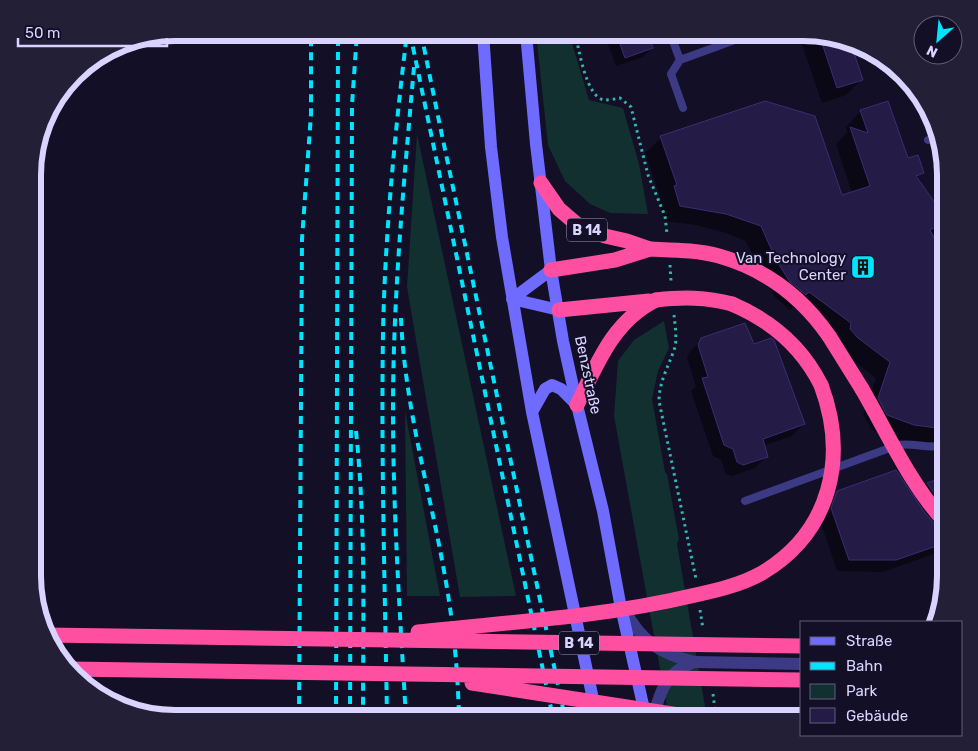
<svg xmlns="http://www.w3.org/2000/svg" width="978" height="751" viewBox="0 0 978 751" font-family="Rubik,sans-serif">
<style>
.green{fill:#12302f}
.shadow{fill:#0007}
.building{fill:#241b47;stroke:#3b2d73}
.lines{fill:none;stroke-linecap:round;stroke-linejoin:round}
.path{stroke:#2fb8b0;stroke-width:3;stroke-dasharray:2.5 4;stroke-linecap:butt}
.lane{stroke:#3d3a85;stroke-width:8}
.street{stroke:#3d3a85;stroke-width:12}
.secondary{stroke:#6f6bff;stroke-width:12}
.highway{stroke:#ff4fa3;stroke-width:15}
.rail{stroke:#00e5ff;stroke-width:4;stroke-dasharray:8 6;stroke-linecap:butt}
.street-bridge{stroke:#3d3a85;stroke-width:12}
.highway-bridge{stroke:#ff4fa3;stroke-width:15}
.labels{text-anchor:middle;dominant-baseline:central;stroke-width:4;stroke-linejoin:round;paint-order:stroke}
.shield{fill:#130f26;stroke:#9e99be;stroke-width:1}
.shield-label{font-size:14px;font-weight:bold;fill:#d9d4ff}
.poi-label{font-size:15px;fill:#d9d4ff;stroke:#130f26;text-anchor:end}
.street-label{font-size:15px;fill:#d9d4ff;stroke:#130f26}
.rim{fill:none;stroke:#d9d4ff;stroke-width:6}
</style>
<rect width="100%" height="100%" fill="#130f26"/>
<path class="green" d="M536,33H569L589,100L623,108L639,164L648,214L610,213L590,204L565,181L548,145Z
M417,134L516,596L460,597L407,287Z
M664,321L669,348L658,371L652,399L665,472L667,474L679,539L677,544L707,718H669L614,416L618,361L634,340Z
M405,411L440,596H407Z"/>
<path class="shadow" d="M604,33H646L652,48L643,57L616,66Z
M667,33H692L670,40Z
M798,33H812L848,41L861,80L846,95L822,103Z
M913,89L931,112L934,126L927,129Z
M765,102L841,197L852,193L836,144L847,132L846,127L861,111L922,173L917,178L945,216V222L932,235L945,261V440L926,443L913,442L898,440L872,430L863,414L876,378L843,353L836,339L793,307L790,310L775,297L762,275L746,241L726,233L696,225L665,221L659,203L661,200L645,153L661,138Z
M942,160L945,175V209L932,170Z
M33,291L34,326H33Z
M702,339L754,345L804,424L792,436L763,446L767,456L755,468L731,476L726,474L721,460L713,456L691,391L696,387L687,357L690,352Z
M940,480L945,493V550L883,572L837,571L820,520L826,504L838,492L924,514L937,529L942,531L916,496L927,484Z"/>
<path class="building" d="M616,33H648L653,48L625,58Z
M819,34L850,41L863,80L837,88Z
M765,101L815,116L842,195L870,186L850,127L868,133L860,110L888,101L908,158L918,155L924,173L916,176L945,217V222L930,230L945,259V429L914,425L887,415L878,398L890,362L858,338L850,329L851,323L809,292L806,295L790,282L776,260L761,226L726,214L680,206L674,186L677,185L660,136Z
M745,323L754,344L771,338L774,340L805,424L763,439L768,457L743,465L737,462L733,449L724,445L702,378L708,377L698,345L701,338Z
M896,470L925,513L938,528L945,531V543L896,560H849L831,508L837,491Z
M941,478L945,490V508L927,483Z"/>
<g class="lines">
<path class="path" d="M575,33C579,49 586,97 604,100C609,100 615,99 620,98L631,107L648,175L665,216L667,234
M670,265L671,281
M674,315C675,325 677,337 675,347C669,366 659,381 659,401L696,579
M700,610L703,629
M713,694L715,710"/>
<path class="lane" d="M670,33L680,60L671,74L683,108
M680,60L754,33
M928,140L937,137
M745,501L898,445C915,442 928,450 945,445"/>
<path class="street" d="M624,609C641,641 659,653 694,662
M596,701L613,718
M653,718C660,691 666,672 694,662"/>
<path class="secondary" d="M483,33L491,147L502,237L532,412L597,718
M526,33L536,144L551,270L563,341L577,405L603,511L620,603L646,718
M512,299L551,270
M512,299L559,310
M532,412L545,389L552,385L561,389L577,405"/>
<path class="highway" d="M541,183L559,209L580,227L605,236L627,241L650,249
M551,270L615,260L650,249
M732,304C772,321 802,347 821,385
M559,310L649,301
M829,336L862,389
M577,405C597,364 613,321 656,300"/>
<path class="rail" d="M410,33L553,718
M421,33L439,121L565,718
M401,318C405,415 435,507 449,601C455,640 458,679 459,718
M356,431C366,526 363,623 363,718
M299,718L302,239L311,114V33
M336,718L338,33
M350,718L352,105L357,33
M387,718C385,590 381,462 383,333C385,233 395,132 407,33
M406,718C400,615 393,513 393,409C393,295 404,181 414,67"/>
<path class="street-bridge" d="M694,662L802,664"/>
<path class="highway-bridge" d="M650,249C673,250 697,250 719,256C765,269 802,297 829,336
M656,300C683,297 706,297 732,304
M862,389C888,434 910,484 945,522
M418,632C509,622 602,617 691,596C714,591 741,585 762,573C831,532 848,457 821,385
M46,635L802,646
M70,669L802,680
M472,683L698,718"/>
</g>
<defs>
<symbol id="building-square" viewBox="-11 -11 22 22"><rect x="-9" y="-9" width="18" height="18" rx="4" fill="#00e5ff" stroke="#130f26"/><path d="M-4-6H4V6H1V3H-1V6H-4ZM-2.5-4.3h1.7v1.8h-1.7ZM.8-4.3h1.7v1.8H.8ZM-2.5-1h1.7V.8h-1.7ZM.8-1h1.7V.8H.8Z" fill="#111"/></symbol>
</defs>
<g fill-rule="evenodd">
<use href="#building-square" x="849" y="253" width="28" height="28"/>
</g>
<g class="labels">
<g class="shield">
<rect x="567" y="218.5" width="40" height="23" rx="4"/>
<rect x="559" y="631.5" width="40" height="23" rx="4"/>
</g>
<g class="shield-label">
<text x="587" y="230">B 14</text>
<text x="579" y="643">B 14</text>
</g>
<g class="poi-label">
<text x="846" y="258">Van Technology<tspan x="846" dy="17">Center</tspan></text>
</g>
<g class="street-label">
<text transform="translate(588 375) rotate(78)">Benzstraße</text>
</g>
</g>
<path d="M0 0H978V751H0ZM175 41H803A134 134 0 0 1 937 175V576A134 134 0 0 1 803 710H175A134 134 0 0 1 41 576V175A134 134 0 0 1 175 41Z" fill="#231f37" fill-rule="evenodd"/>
<path class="rim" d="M175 41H803A134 134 0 0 1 937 175V576A134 134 0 0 1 803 710H175A134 134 0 0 1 41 576V175A134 134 0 0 1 175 41Z"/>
<rect x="800" y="621" width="162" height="115" fill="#130f26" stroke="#625e7d"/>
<rect x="810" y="637" width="25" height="8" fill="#6f6bff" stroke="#625e7d"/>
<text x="846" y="646" font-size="15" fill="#d9d4ff">Straße</text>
<rect x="810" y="662" width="25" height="8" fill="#00e5ff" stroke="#625e7d"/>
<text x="846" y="671" font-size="15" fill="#d9d4ff">Bahn</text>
<rect x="810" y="684" width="25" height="15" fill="#12302f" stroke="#625e7d"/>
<text x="846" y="696" font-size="15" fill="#d9d4ff">Park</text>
<rect x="810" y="708" width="25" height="15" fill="#241b47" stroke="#625e7d"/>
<text x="846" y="721" font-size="15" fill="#d9d4ff">Gebäude</text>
<g transform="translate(938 40) rotate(207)"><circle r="24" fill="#130f26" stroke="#625e7d"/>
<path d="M0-4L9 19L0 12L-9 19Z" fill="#00e5ff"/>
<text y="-8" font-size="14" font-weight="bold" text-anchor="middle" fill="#d9d4ff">N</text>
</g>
<path d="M18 38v8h149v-8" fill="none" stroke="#d9d4ff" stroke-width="2.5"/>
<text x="25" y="38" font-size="15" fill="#d9d4ff" stroke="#130f26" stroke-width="4" paint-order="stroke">50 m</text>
</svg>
